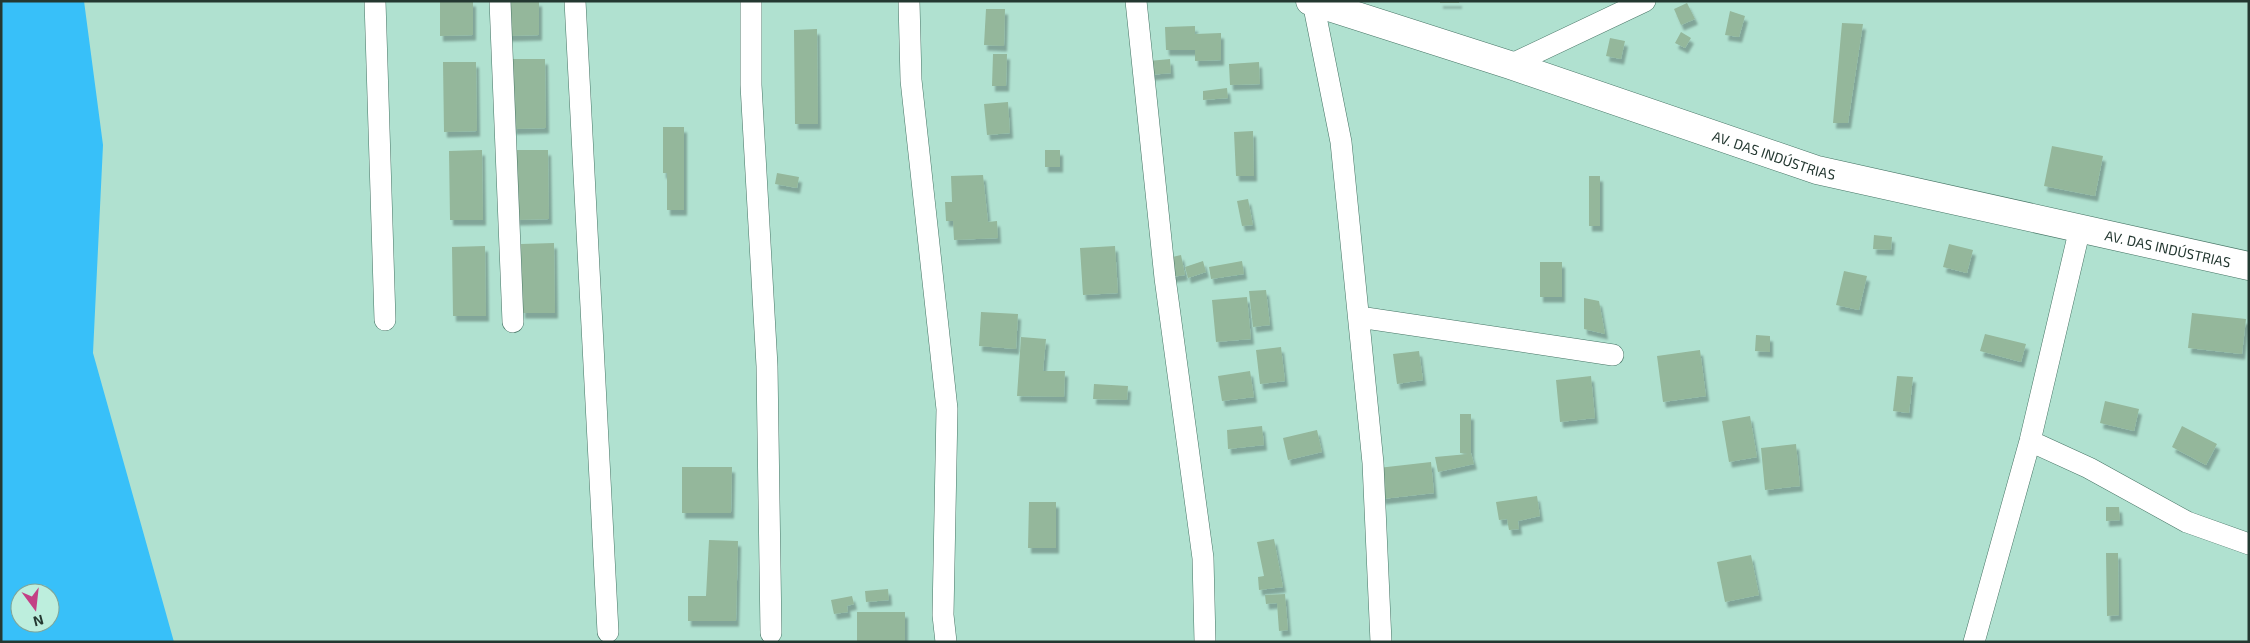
<svg xmlns="http://www.w3.org/2000/svg" width="2250" height="643" viewBox="0 0 2250 643" font-family="'Exo 2',sans-serif">
<style>
.water{fill:#38c0f9;fill-rule:evenodd}
.building{fill:#94b79b;filter:url(#shadow)}
.lines{fill:none;stroke-linecap:round;stroke-linejoin:round}
.street-casing{stroke:#467465;stroke-width:22}
.secondary-casing{stroke:#467465;stroke-width:29}
.street{stroke:#fff;stroke-width:21}
.secondary{stroke:#fff;stroke-width:28}
.labels{text-anchor:middle;dominant-baseline:central;stroke-width:5;stroke-linejoin:round;paint-order:stroke}
.street-label{font-size:14px;fill:#243831;stroke:#bdeedd}
</style>
<defs>
<filter id="shadow"><feDropShadow dx="3" dy="5.5" stdDeviation="1" flood-color="#0004"/></filter>
</defs>
<rect width="100%" height="100%" fill="#b0e1d0"/>
<path class="water" d="M1,1H84L103,145L93,353L174,642H1ZM20,593H50V623H20Z"/>
<path class="building" d="M440,1H473V35L440,36Z
M506,1H539V35L506,36Z
M1440,1H1459V3H1440Z
M1687,3L1695,19L1681,25L1674,9Z
M986,9H1005L1004,46L984,45Z
M1730,11L1745,16L1739,37L1725,35Z
M1842,23L1863,24L1848,123H1833Z
M1195,26V34L1221,33V60L1195,61V50H1166L1165,27Z
M817,29L818,124H795L794,30Z
M1681,32L1691,38L1685,48L1675,43Z
M1610,38L1625,41L1621,59L1606,56Z
M993,54H1007L1006,86H992Z
M512,59H545L546,128L513,129Z
M1170,59L1171,73L1150,75L1149,61Z
M443,62H476L477,131L444,132Z
M1259,62L1260,84L1230,85L1229,64Z
M1227,88L1228,98L1203,100V91Z
M1008,102L1010,133L987,135L984,104Z
M663,127H684V210H667V173H663Z
M1253,131L1254,176H1236L1234,132Z
M2052,146L2103,156L2095,196L2044,186Z
M482,150L483,220H450L449,151Z
M515,150H548L549,219L516,220Z
M1045,150H1060V167H1045Z
M777,173L799,177L797,188L775,184Z
M983,175L988,222L997,221L998,238L954,240L953,221H946L945,202H952L951,176Z
M1589,176H1600V226H1589Z
M1248,199L1253,225L1242,226L1237,201Z
M1874,235L1892,237L1891,250L1873,249Z
M554,243L555,313H522L521,244Z
M1949,244L1973,250L1967,273L1943,267Z
M485,246L486,316H453L452,247Z
M1115,246L1118,293L1083,295L1080,248Z
M1181,255L1185,275L1172,277L1168,258Z
M1203,261L1206,272L1188,278L1185,267Z
M1242,261L1244,274L1211,279L1209,267Z
M1540,262H1562V297H1540Z
M1844,271L1867,276L1859,310L1836,305Z
M1266,290L1270,325L1253,327L1249,291Z
M1247,297L1251,339L1216,342L1212,300Z
M1584,298L1599,301L1605,334L1584,329Z
M981,312L1018,314L1016,349L979,346Z
M2192,313L2246,319L2242,354L2188,348Z
M1985,334L2026,344L2021,362L1980,351Z
M1756,335L1770,336V352L1755,351Z
M1021,337L1046,339L1043,371H1065L1064,397L1017,396Z
M1281,347L1285,381L1260,384L1256,350Z
M1700,350L1706,396L1663,402L1657,356Z
M1419,351L1423,380L1397,384L1393,354Z
M1250,371L1254,397L1222,401L1218,376Z
M1591,376L1595,418L1560,422L1556,380Z
M1897,376L1913,377L1909,413L1893,411Z
M1094,384L1128,386L1127,400L1093,399Z
M2105,401L2139,409L2134,431L2100,423Z
M1460,414H1471V453L1474,464L1438,472L1435,457L1468,454L1460,453Z
M1750,416L1757,457L1729,462L1722,421Z
M1262,426L1264,445L1228,449L1227,430Z
M2182,426L2217,444L2206,465L2172,447Z
M1317,430L1322,452L1288,460L1283,438Z
M1796,444L1800,486L1765,490L1761,448Z
M1431,462L1434,493L1382,499L1378,468Z
M682,467H732L731,513H682Z
M1537,496L1540,516L1518,521L1519,529L1509,530L1507,519L1499,520L1496,502Z
M1029,502H1056V548H1028Z
M2106,507H2119L2120,520L2106,521Z
M1274,539L1283,587L1259,590L1258,577L1264,576L1257,542Z
M709,540L738,541L736,621H688V596H706Z
M2106,553H2118L2119,615L2107,616Z
M1751,555L1759,595L1725,602L1717,562Z
M888,589L889,600L866,602L865,591Z
M1285,594L1288,630L1279,631L1277,603L1266,604L1265,595Z
M852,596L854,604L847,606L848,612L834,614L831,600Z
M857,612H905V642H857Z"/>
<g class="lines">
<defs>
<path id="street" d="M375,1L385,320
M500,1L513,322
M575,1L608,632
M751,1V85L767,366L771,633
M909,1L911,80L947,409L943,615L946,642
M1136,1L1165,278L1203,558L1205,642
M1313,2L1341,142L1373,463L1381,642
M1510,65L1645,1
M1359,317L1613,355
M2030,441L2089,468L2187,522L2249,544
M1974,642L2030,441L2080,228"/>
<g id="secondary">
<path id="s1" d="M1310,1L1510,65L1817,170L2249,266"/>
</g>
</defs>
<use href="#street" class="street-casing"/>
<use href="#secondary" class="secondary-casing"/>
<use href="#street" class="street"/>
<use href="#secondary" class="secondary"/>
</g>
<g class="labels">
<g class="street-label">
<text stroke="none"><textPath href="#s1" startOffset="489">AV. DAS INDÚSTRIAS</textPath></text>
<text stroke="none"><textPath href="#s1" startOffset="894">AV. DAS INDÚSTRIAS</textPath></text>
</g>
</g>
<rect width="2250" height="643" fill="none" stroke="#243831" stroke-width="5"/>
<g transform="translate(35 608) rotate(165)"><circle r="24" fill="#bdeedd" stroke="#80a598"/>
<path d="M0-4L9 19L0 12L-9 19Z" fill="#c33f85"/>
<text y="-8" font-size="14" font-weight="bold" text-anchor="middle" fill="#243831">N</text>
</g>
</svg>
